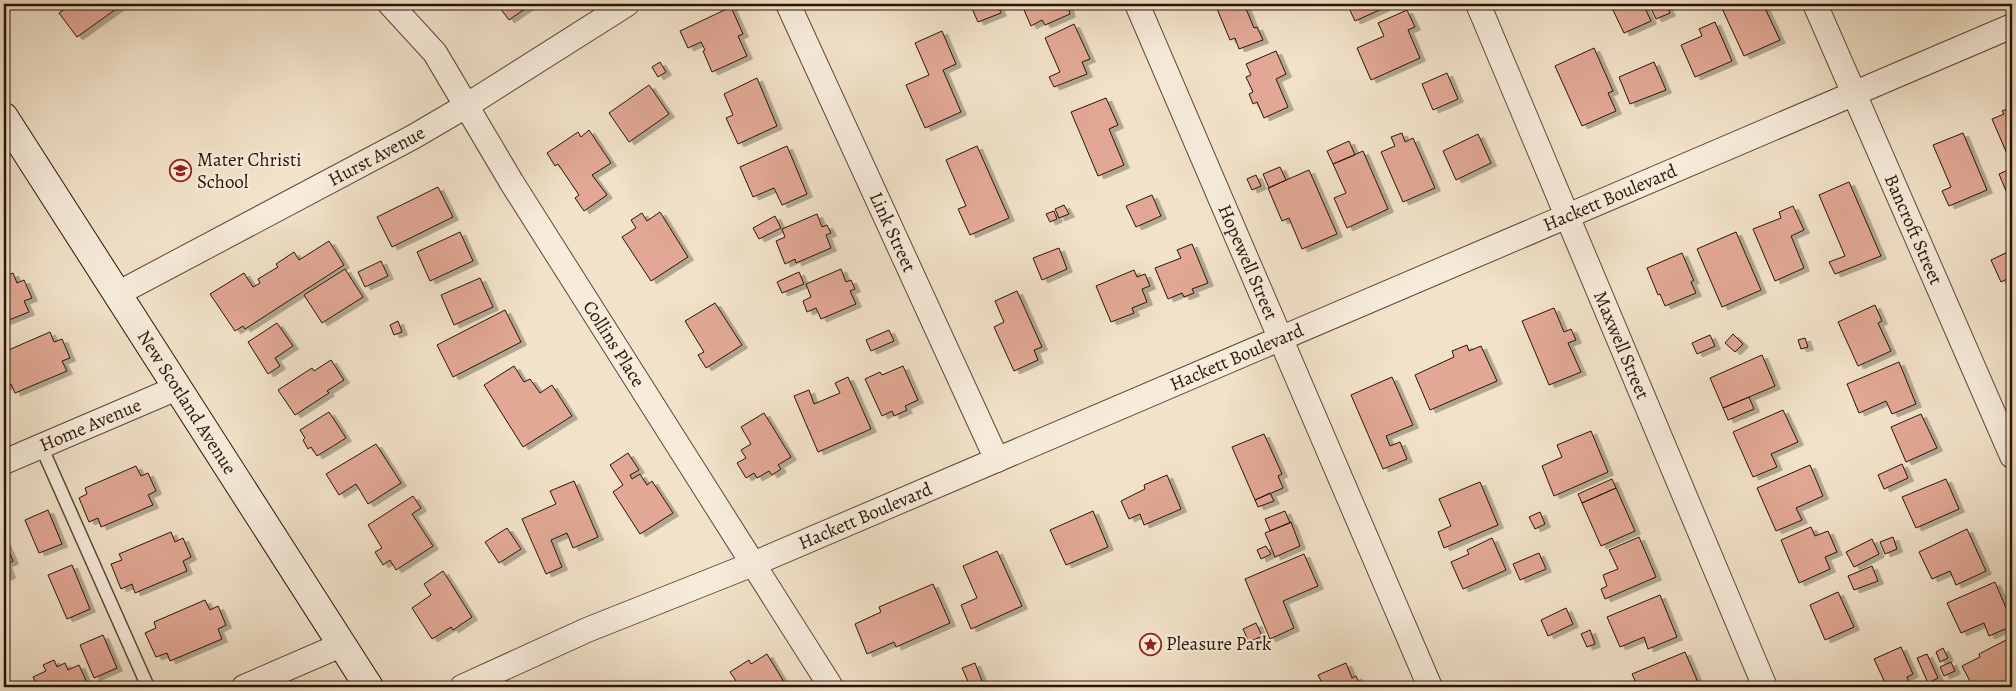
<svg xmlns="http://www.w3.org/2000/svg" width="2016" height="691" viewBox="0 0 2016 691" font-family="Alegreya,serif">
<style>
.building{fill:#e2a895;stroke:#291406;filter:url(#shadow)}
.lines{fill:none;stroke-linecap:round;stroke-linejoin:round}
.lane-casing{stroke:#5b4837;stroke-width:15}
.street-casing{stroke:#5b4837;stroke-width:26}
.secondary-casing{stroke:#291406;stroke-width:30}
.lane{stroke:#f7ecdc;stroke-width:12}
.street{stroke:#f7ecdc;stroke-width:24}
.secondary{stroke:#f7ecdc;stroke-width:28}
.labels{text-anchor:middle;dominant-baseline:central;stroke-width:4;stroke-linejoin:round;paint-order:stroke}
.street-label{font-size:19px;fill:#291406;stroke:#f7ecdc}
.poi-label{font-size:19px;fill:#291406;stroke:#f7ecdc;text-anchor:start}
</style>
<defs>
<filter id="shadow"><feDropShadow dx="5.5" dy="3" stdDeviation="0" flood-color="#0004"/></filter>
</defs>
<rect width="100%" height="100%" fill="#f2e2c9"/>
<filter id="stains"><feTurbulence type="fractalNoise" baseFrequency=".004" numOctaves="4"/><feColorMatrix values="0 0 0 0 .2 0 0 0 0 .09 0 0 0 0 .02 0 0 0 .5 -.17"/></filter>
<radialGradient id="worn" r=".72"><stop offset=".6" stop-color="#630" stop-opacity="0"/><stop offset="1" stop-color="#630" stop-opacity=".3"/></radialGradient>
<path class="building" d="M72,4H123L77,37L59,13Z
M497,4H532L509,20Z
M970,4H997L1001,13L978,22Z
M1035,4H1067L1070,14L1045,25L1042,20L1031,26L1024,10Z
M1215,4H1244L1254,28L1257,27L1263,40L1239,49L1235,38L1230,40Z
M1347,4H1382L1384,8L1355,21Z
M1617,4H1643L1651,21L1624,33L1611,6Z
M1649,4H1666L1670,13L1656,19Z
M1720,4H1763L1780,40L1744,56Z
M731,7L743,34L738,36L747,56L712,72L703,51L705,50L701,42L688,48L680,31Z
M1407,10L1415,27L1408,30L1420,58L1371,80L1357,48L1384,36L1378,23Z
M1715,22L1732,61L1695,77L1681,45L1702,36L1699,29Z
M1074,24L1090,59L1082,62L1087,74L1054,87L1049,77L1060,72L1045,38Z
M942,31L956,64L943,70L961,112L925,128L906,85L929,75L915,43Z
M1594,48L1613,91L1608,93L1616,111L1582,126L1555,66Z
M1276,51L1286,74L1276,79L1288,107L1264,118L1257,102L1253,104L1249,94L1253,92L1246,77L1251,75L1246,64Z
M660,62L666,72L658,77L652,67Z
M1654,62L1666,90L1630,104L1619,77Z
M1447,73L1458,99L1433,110L1422,84Z
M757,78L777,126L738,144L726,118L733,115L724,94Z
M649,85L669,114L629,142L609,113Z
M1106,98L1118,125L1109,129L1124,165L1098,176L1071,112Z
M2012,107V163H2011L1992,119L2004,114L2002,111Z
M589,130L611,163L592,175L607,195L584,211L575,198L579,195L558,164L555,166L547,153L578,132L581,137Z
M1402,133L1405,142L1413,138L1435,188L1403,202L1381,152L1395,146L1391,137Z
M1963,133L1987,190L1949,206L1942,191L1951,187L1933,145Z
M1478,134L1491,163L1456,180L1443,151Z
M1349,141L1355,155L1333,164L1327,151Z
M787,146L807,194L782,205L774,188L753,197L740,167Z
M977,146L1009,218L970,235L958,209L966,206L946,160Z
M1363,151L1388,209L1347,228L1334,198L1346,193L1333,164Z
M1280,167L1286,180L1269,188L1263,174Z
M2012,168V196L2009,198L1999,174Z
M1309,170L1337,234L1302,249L1289,218L1282,221L1268,188Z
M1256,175L1261,186L1252,190L1247,179Z
M1849,182L1881,256L1835,274L1829,262L1845,256L1819,195Z
M438,187L453,217L392,247L377,217Z
M1152,195L1161,216L1136,227L1126,206Z
M1064,205L1069,214L1059,218L1055,209Z
M1793,206L1804,230L1791,236L1804,268L1775,281L1753,229L1781,218L1779,212Z
M1054,211L1057,219L1050,222L1046,214Z
M660,212L688,257L651,281L622,237L636,228L631,220L642,213L647,221Z
M817,214L822,227L827,225L831,233L826,235L831,248L796,263L795,259L785,264L776,241L785,237L782,229Z
M775,216L781,228L759,239L753,228Z
M460,232L473,261L430,281L417,252Z
M1736,232L1761,290L1722,307L1697,249Z
M329,241L344,265L245,329L243,326L235,331L210,294L244,273L253,287L260,283L258,279L278,267L276,264L294,252L299,260Z
M1192,244L1208,283L1192,289L1194,293L1184,297L1182,293L1168,299L1155,268L1181,258L1177,250Z
M1059,248L1067,269L1042,280L1033,258Z
M2012,250V290L2007,279L2001,282L1991,260Z
M1682,253L1693,279L1694,280L1691,282L1696,293L1665,306L1660,294L1658,295L1647,268Z
M381,261L388,276L365,287L358,272Z
M345,269L363,297L322,323L304,295Z
M841,269L846,282L851,280L855,289L850,291L856,304L821,319L816,308L807,312L803,301L811,297L806,284Z
M1134,270L1137,277L1145,274L1150,286L1142,289L1147,302L1132,308L1134,313L1111,322L1096,286Z
M799,272L804,284L782,293L777,282Z
M13,273L17,283L24,280L32,298L24,301L29,312L4,322V277Z
M480,278L493,307L454,325L441,295Z
M1017,291L1042,347L1034,350L1038,360L1014,371L994,327L1004,322L995,301Z
M715,303L742,345L706,368L698,355L704,352L685,321Z
M1875,305L1882,321L1878,323L1891,351L1858,366L1838,322Z
M1554,308L1564,332L1571,329L1576,340L1568,343L1581,372L1549,385L1522,321Z
M505,310L521,342L453,377L437,345Z
M398,321L402,332L394,335L390,325Z
M277,323L293,346L275,358L280,366L268,374L248,342Z
M889,330L894,341L871,351L866,340Z
M50,332L54,342L62,339L70,358L62,361L67,371L15,393L11,384L4,387V352Z
M1733,334L1743,344L1735,352L1725,343Z
M1710,335L1715,346L1697,354L1692,343Z
M1805,338L1808,347L1801,349L1798,340Z
M1467,345L1469,351L1481,346L1497,381L1430,410L1415,375L1454,357L1452,351Z
M1762,355L1775,386L1723,408L1710,378Z
M331,360L344,380L327,391L329,393L295,415L278,390L312,368L314,371Z
M1899,362L1916,404L1892,414L1886,401L1859,413L1847,384Z
M514,366L524,382L530,379L540,393L552,385L572,416L523,447L484,385Z
M903,366L918,400L905,406L907,410L894,416L892,411L882,416L865,379L880,372L882,375Z
M848,377L871,429L818,452L794,396L809,390L814,404L840,393L835,383Z
M1392,377L1413,425L1386,436L1390,446L1400,442L1407,459L1383,469L1351,395Z
M1749,397L1754,409L1728,420L1723,408Z
M1783,410L1798,442L1771,454L1777,467L1753,477L1733,432Z
M329,412L346,438L317,456L311,447L308,449L303,440L305,438L300,430Z
M764,413L791,457L778,465L781,469L772,475L769,471L757,478L754,473L746,478L737,463L746,458L741,450L751,444L741,427Z
M1921,414L1937,448L1906,462L1891,427Z
M1591,431L1608,472L1554,496L1542,466L1562,457L1557,445Z
M1264,434L1282,474L1278,476L1283,488L1255,500L1232,447Z
M376,444L401,483L368,504L356,484L339,495L326,474Z
M628,453L639,470L630,475L632,479L640,474L647,485L652,481L673,513L640,534L613,492L623,485L610,465Z
M1902,464L1908,478L1884,489L1878,475Z
M1810,465L1823,496L1796,508L1802,520L1776,531L1757,488Z
M136,466L141,476L148,473L156,491L148,495L153,505L101,527L98,518L89,522L79,498L87,494L85,488Z
M1167,475L1181,509L1144,525L1140,514L1129,519L1121,501L1145,489L1144,485Z
M1612,479L1616,488L1582,503L1578,494Z
M1946,479L1959,509L1916,528L1902,497Z
M574,481L598,537L573,548L567,533L551,540L562,567L546,574L522,519L556,504L550,491Z
M1480,482L1498,525L1444,548L1438,532L1451,526L1439,499Z
M1616,488L1635,531L1601,546L1582,503Z
M1270,493L1274,501L1258,507L1255,500Z
M413,496L421,508L412,514L433,546L396,570L390,560L383,565L375,552L382,548L368,525Z
M48,510L62,544L39,553L25,520Z
M1093,511L1108,547L1066,565L1050,530Z
M1285,511L1290,523L1270,531L1265,519Z
M1540,512L1545,524L1535,529L1529,517Z
M1291,522L1300,546L1275,557L1265,533Z
M1811,527L1815,536L1828,531L1837,552L1825,557L1830,569L1799,583L1781,540Z
M507,528L521,549L499,563L485,542Z
M1967,529L1986,571L1956,585L1950,571L1932,579L1919,552Z
M171,532L175,542L183,538L191,557L183,561L187,571L135,593L132,584L121,589L111,564L122,560L119,554Z
M1639,537L1656,577L1605,599L1601,589L1607,586L1603,575L1618,569L1609,550Z
M1893,537L1897,549L1885,554L1880,542Z
M1492,538L1506,570L1463,589L1451,562L1469,554L1467,550Z
M1872,539L1879,554L1854,567L1846,552Z
M4,540L13,561L6,564L10,575L4,578Z
M1266,546L1271,554L1261,559L1257,550Z
M997,551L1022,606L971,629L961,605L977,598L963,566Z
M1539,553L1546,569L1520,580L1513,564Z
M1304,554L1318,586L1283,601L1294,628L1270,639L1245,579Z
M72,565L90,609L67,619L48,575Z
M1872,566L1878,581L1854,590L1848,576Z
M443,571L472,617L453,630L451,627L432,639L412,608L431,595L424,584Z
M1995,582L2012,622V626L1989,636L1984,623L1961,633L1947,603Z
M933,584L950,623L896,647L894,642L867,654L855,624L881,612L879,607Z
M1838,592L1854,627L1825,640L1810,605Z
M1660,595L1677,637L1648,649L1644,637L1620,647L1607,617Z
M205,600L210,610L218,606L226,625L218,629L222,639L170,661L167,653L156,657L145,633L156,628L154,622Z
M1566,608L1573,624L1548,636L1541,620Z
M1256,623L1262,636L1249,642L1243,629Z
M1590,630L1595,644L1587,647L1581,634Z
M103,635L117,668L94,678L80,645Z
M2012,637V687H1995L1992,682L1982,687H1973L1962,666L1980,657L1979,654Z
M1901,647L1913,674L1907,677L1909,682L1899,687H1887L1874,659Z
M1943,648L1948,658L1940,662L1936,652Z
M1685,652L1700,687H1638L1632,674Z
M767,654L787,687H740L730,672L749,660L751,664Z
M1927,654L1938,678L1928,683L1917,658Z
M54,660L57,667L65,663L68,670L79,665L88,685L84,687H38L33,677L46,671L43,665Z
M1951,662L1955,671L1944,676L1940,667Z
M975,663L982,681L970,686L962,668Z
M1346,663L1352,678L1356,676L1360,684L1356,686L1357,687H1324L1318,675Z"/>
<g class="lines">
<defs>
<path id="lane" d="M41,446L148,687"/>
<g id="street">
<path id="s1" d="M390,4L435,53L512,183L831,687"/>
<path id="s2" d="M788,4L997,460"/>
<path id="s3" d="M1137,4L1430,687"/>
<path id="s4" d="M1478,4L1765,687"/>
<path id="s5" d="M1815,4L2012,456"/>
<path id="s6" d="M117,294L413,137L466,106L627,4"/>
<path id="s7" d="M4,462L177,388"/>
<path d="M244,687L341,645"/>
<path id="s8" d="M462,687L587,630L753,564L2012,26"/>
</g>
<g id="secondary">
<path id="s9" d="M4,117L369,687"/>
</g>
</defs>
<use href="#lane" class="lane-casing"/>
<use href="#street" class="street-casing"/>
<use href="#secondary" class="secondary-casing"/>
<use href="#lane" class="lane"/>
<use href="#street" class="street"/>
<use href="#secondary" class="secondary"/>
</g>
<defs>
<symbol id="school-ring" viewBox="-11 -11 22 22"><circle r="9.5" fill="#f7ecdc" stroke="#8f2418" stroke-width="1.5"/><path d="M0-5L7-2L0 1L-7-2ZM-4 1L0 2.5L4 1V4Q0 6-4 4Z" fill="#8f2418"/></symbol>
<symbol id="sight-ring" viewBox="-11 -11 22 22"><circle r="9.5" fill="#f7ecdc" stroke="#8f2418" stroke-width="1.5"/><path d="M0-6L1.8-2.2L6-1.7L2.9 1.2L3.7 5.4L0 3.3L-3.7 5.4L-2.9 1.2L-6-1.7L-1.8-2.2Z" fill="#8f2418"/></symbol>
</defs>
<g fill-rule="evenodd">
<use href="#school-ring" x="168" y="158" width="25" height="25"/>
<use href="#sight-ring" x="1138" y="632" width="25" height="25"/>
</g>
<g class="labels">
<g class="street-label">
<text stroke="none"><textPath href="#s6" startOffset="294">Hurst Avenue</textPath></text>
<text stroke="none"><textPath href="#s8" startOffset="1248">Hackett Boulevard</textPath></text>
<text stroke="none"><textPath href="#s5" startOffset="246">Bancroft Street</textPath></text>
<text stroke="none"><textPath href="#s2" startOffset="251">Link Street</textPath></text>
<text stroke="none"><textPath href="#s3" startOffset="281">Hopewell Street</textPath></text>
<text stroke="none"><textPath href="#s1" startOffset="408">Collins Place</textPath></text>
<text stroke="none"><textPath href="#s4" startOffset="370">Maxwell Street</textPath></text>
<text stroke="none"><textPath href="#s8" startOffset="842">Hackett Boulevard</textPath></text>
<text stroke="none"><textPath href="#s9" startOffset="339">New Scotland Avenue</textPath></text>
<text stroke="none"><textPath href="#s7" startOffset="94">Home Avenue</textPath></text>
<text stroke="none"><textPath href="#s8" startOffset="438">Hackett Boulevard</textPath></text>
</g>
<g class="poi-label">
<text x="197" y="160">Mater Christi<tspan x="197" dy="22">School</tspan></text>
<text x="1166" y="644">Pleasure Park</text>
</g>
</g>
<rect width="2016" height="691" fill="none" stroke="#f2e2c9" stroke-width="20"/>
<rect x="5" y="5" width="2006" height="681" fill="none" stroke="#291406" stroke-width="2.5"/>
<rect x="10" y="10" width="1996" height="671" fill="none" stroke="#291406"/>
<rect width="100%" height="100%" filter="url(#stains)"/>
<rect width="100%" height="100%" fill="url(#worn)"/>
</svg>
